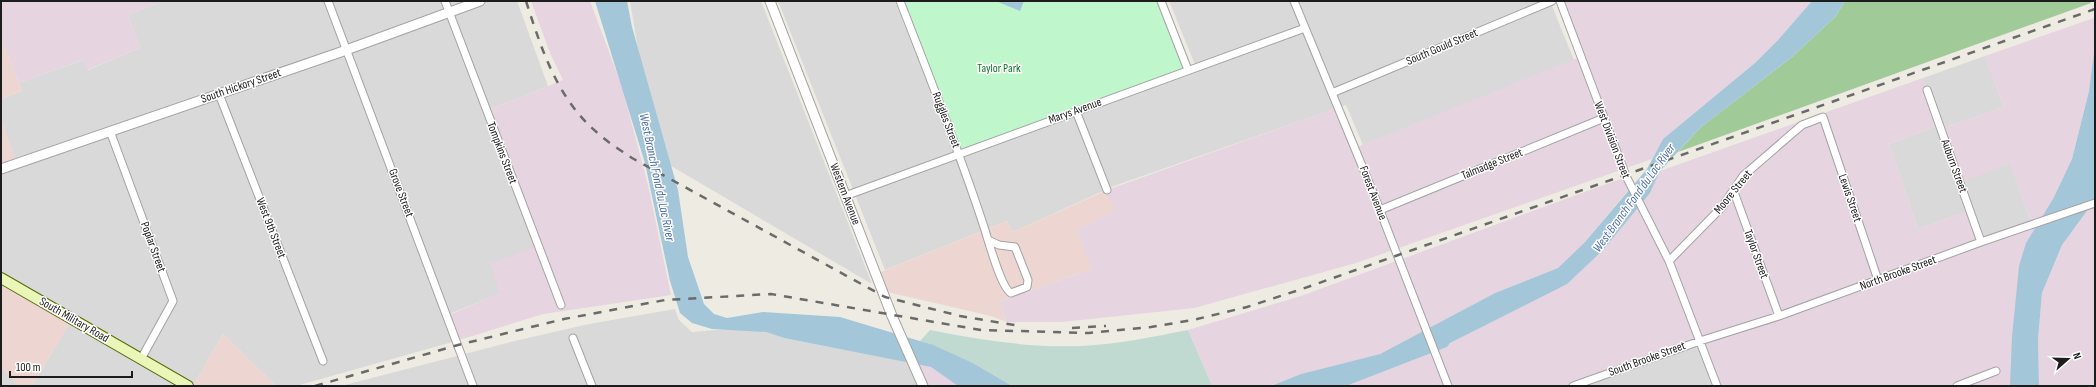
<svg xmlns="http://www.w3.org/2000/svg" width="2096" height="387" viewBox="0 0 2096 387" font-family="'Sofia Sans Condensed',sans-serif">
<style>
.residential{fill:#dad9d9}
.commercial{fill:#edd6d2}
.industrial{fill:#e6d4e0}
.forest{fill:#a1ca99}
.wetland{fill:#c0dad1}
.park{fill:#c0f6cb}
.water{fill:#a4c6d9}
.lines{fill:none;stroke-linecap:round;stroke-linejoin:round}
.minor-casing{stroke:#a3a3a3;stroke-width:9}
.tertiary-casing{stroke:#a3a3a3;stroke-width:11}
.secondary-casing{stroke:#556c0a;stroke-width:12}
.minor{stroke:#fff;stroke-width:7}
.tertiary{stroke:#fff;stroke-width:9}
.secondary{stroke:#eaf5b8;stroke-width:10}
.rail{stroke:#6a6a6a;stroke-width:2.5;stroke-dasharray:8 8;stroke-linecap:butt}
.labels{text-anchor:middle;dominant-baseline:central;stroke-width:3;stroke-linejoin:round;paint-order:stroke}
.street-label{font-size:12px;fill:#1c1c1c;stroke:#fff}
.park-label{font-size:12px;fill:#117326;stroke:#fff}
.water-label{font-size:13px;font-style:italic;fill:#4e6fa6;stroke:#fff}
</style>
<rect width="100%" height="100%" fill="#edebe2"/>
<path class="residential" d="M163,1H517L548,86L486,111L537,246L501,293L447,315L456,341L296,386H276L223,334L193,386H32L72,319L1,283V169L16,163L1,119V99L22,91L19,83L83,60L88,70L140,48L128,15Z
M630,1H761L872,284L666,163L640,61Z
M778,1H895L956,158L1198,72L1169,1H1550L1574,60L1363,145L1346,105L1114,186L1013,232L1007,221L885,270Z
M1985,56L2004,107L1941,129L2010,162L2032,225L1981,242L1970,210L1918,229L1889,144L1940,125L1923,78Z
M675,309L679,320L692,332L728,329L766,332L784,338L912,363L923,386H341L519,340L589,324Z
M1699,341L1717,386H1573Z
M1,366L19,386H1Z"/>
<path class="commercial" d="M1,37L22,91L1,99Z
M1,119L17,164L1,169Z
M1107,190L1116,211L1092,269L999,302L1007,322L991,316L883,291L876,274L1007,221L1013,232Z
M1,283L72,319L32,386H19L1,366Z
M223,334L276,386H193Z"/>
<path class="industrial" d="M1,1H163L128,15L140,48L87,70L82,60L19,83L1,37Z
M531,1H590L622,87L648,185L671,295L543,314L456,341L447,316L500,293L490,264L537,246L486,111L563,80L550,53Z
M1560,1H1812L1778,40L1755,63L1663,139L1652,159L1356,263L1194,308L1062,322H1007L999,302L1092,269L1077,230L1115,211L1107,190L1339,107L1355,148L1580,57Z
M2094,18L2095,45L2089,91L2072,159L2053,199L2010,386H1717L1699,341L1573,386H1346L1447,347L1450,343L1520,306L1650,193L1660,171L1923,78L1940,125L1889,144L1918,229L1970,210L1981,241L2032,224L2010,163L1960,183L1941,129L2004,107L1985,56Z
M1626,177L1631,187L1585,242L1558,268L1495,293L1380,354L1301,374L1271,386H1212L1188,330L1301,296Z
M2095,203V386H2039L2038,339L2042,293L2062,245L2092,204Z
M912,363L931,367L958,386H923Z"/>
<path class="forest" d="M1845,1H2090L2091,3L1678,152L1701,127L1792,57L1835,17Z"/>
<path class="wetland" d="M930,330C980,340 1031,348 1082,346C1118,344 1153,337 1188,330L1212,386H1012L973,363L920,341Z"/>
<path class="park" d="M900,1H1161L1188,70L960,153Z"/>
<path class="water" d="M595,1H627L632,27L678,190L688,257L704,304L714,314L727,318L763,312L840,317L933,345L973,363L1012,386H958L931,367L784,338L766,332L712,329L692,323L680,313L670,281L645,163Z
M996,1H1024L1020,11Z
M1812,1H1845L1835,17L1792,57L1701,127L1660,171L1650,193L1603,250L1567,284L1450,343L1447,347L1346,386H1271L1301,374L1380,354L1495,293L1558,268L1585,242L1647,169L1663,139L1755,63L1778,40Z
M2095,45V196L2092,204L2062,245L2042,293L2038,339L2039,386H2010L2012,337L2019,266L2026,243L2053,199L2072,159L2089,91Z"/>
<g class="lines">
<defs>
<path id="minor" d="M328,1L473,386
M445,1L561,305
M900,1C929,76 959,150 984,227C988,239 1001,288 1011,293L1027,287L1028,280L1015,247L999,245L988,240
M1161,1L1188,70
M1294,1L1372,190L1448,386
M1560,1L1626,176L1669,261L1717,386
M1927,90L1981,242
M1332,93L1552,1
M219,94L323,361
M1076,111L1107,190
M110,131L173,301L141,359
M1734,192L1779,316
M845,196L1305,28
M1380,210L1604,118
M1669,261L1722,207L1743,176L1802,125L1823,117L1878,280
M573,338L592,386
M1573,386L1700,341L1779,316L1981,242L2095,203
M1957,386L1996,371"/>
<path id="tertiary" d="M770,1L892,316L923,386
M1,169L338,53L480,1"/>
<path id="secondary" d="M1,278L188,386"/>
</defs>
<use href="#minor" class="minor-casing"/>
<use href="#tertiary" class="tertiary-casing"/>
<use href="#secondary" class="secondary-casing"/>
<use href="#minor" class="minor"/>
<use href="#tertiary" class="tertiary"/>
<use href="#secondary" class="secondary"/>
<path class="rail" d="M526,1C542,51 558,101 600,135C610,144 622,151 632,158L885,297L960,316L1020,326
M1072,328L1106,326
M315,386L458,345L564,319L665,300L771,294L981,330L1089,333L1151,327L1193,320L1247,307L1302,289L2095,9"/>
</g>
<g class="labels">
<g class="street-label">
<text transform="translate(1442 47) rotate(-23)">South Gould Street</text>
<text transform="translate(241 86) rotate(-19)">South Hickory Street</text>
<text transform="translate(1075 111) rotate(-20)">Marys Avenue</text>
<text transform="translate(946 120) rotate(69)">Ruggles Street</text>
<text transform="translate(1612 140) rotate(69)">West Division Street</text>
<text transform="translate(502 153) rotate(69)">Tompkins Street</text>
<text transform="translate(1492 164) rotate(-22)">Talmadge Street</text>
<text transform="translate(1954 166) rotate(70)">Auburn Street</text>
<text transform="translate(1733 192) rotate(-51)">Moore Street</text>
<text transform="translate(401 193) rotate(69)">Grove Street</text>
<text transform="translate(1373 193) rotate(69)">Forest Avenue</text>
<text transform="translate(845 194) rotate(69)">Western Avenue</text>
<text transform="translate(1850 198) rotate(71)">Lewis Street</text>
<text transform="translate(271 228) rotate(69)">West 9th Street</text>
<text transform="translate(153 247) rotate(70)">Poplar Street</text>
<text transform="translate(1756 254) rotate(70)">Taylor Street</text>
<text transform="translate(1898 273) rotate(-20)">North Brooke Street</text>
<text transform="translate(74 320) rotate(30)">South Military Road</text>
<text transform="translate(1647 359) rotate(-20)">South Brooke Street</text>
</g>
<g class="park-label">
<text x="999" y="68">Taylor Park</text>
</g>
<g class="water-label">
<text transform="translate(657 177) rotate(78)">West Branch Fond du Lac River</text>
<text transform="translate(1634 198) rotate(-54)">West Branch Fond du Lac River</text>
</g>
</g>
<rect width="2096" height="387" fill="none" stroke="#1c1c1c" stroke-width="4"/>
<g transform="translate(2068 359) rotate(70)" stroke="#ffffff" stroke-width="3" paint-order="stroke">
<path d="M0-3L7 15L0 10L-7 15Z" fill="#1c1c1c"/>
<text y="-6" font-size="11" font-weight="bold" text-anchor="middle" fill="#1c1c1c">N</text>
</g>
<path d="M10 371v6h122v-6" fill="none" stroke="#1c1c1c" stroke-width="2"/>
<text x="16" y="371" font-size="12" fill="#1c1c1c" stroke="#ffffff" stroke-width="3" paint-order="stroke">100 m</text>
</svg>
